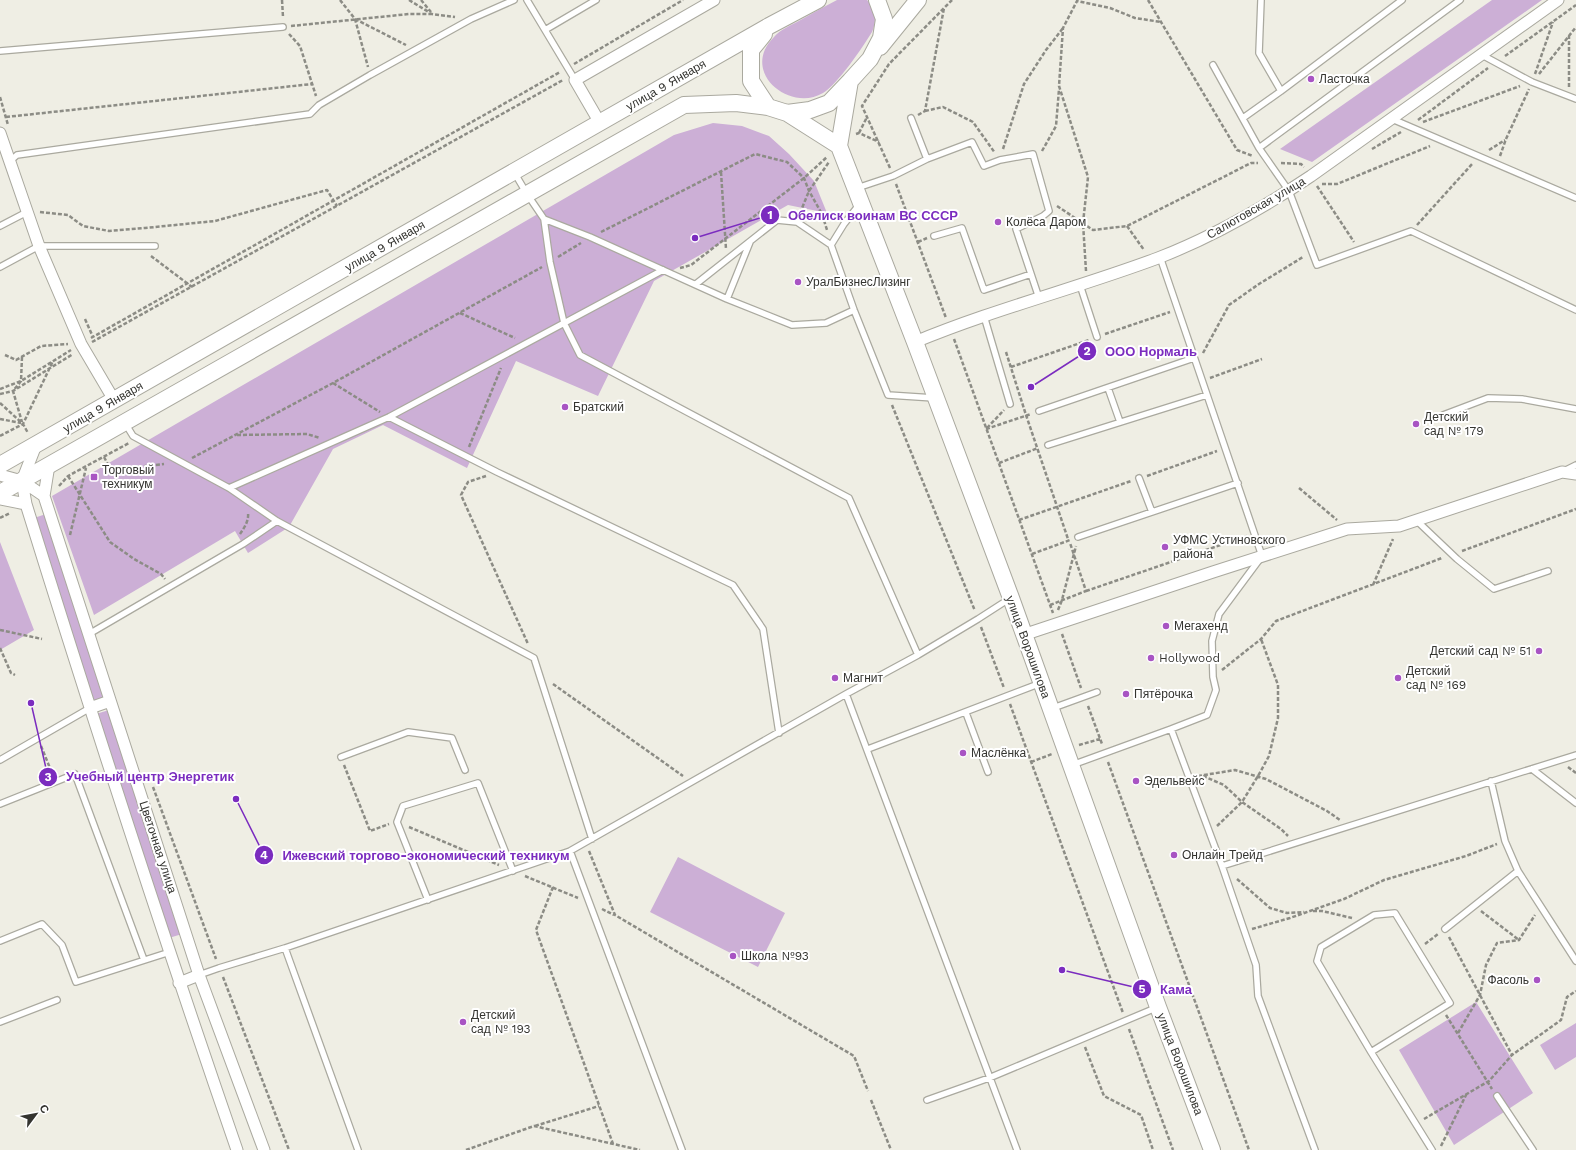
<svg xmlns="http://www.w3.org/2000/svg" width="1576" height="1150" viewBox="0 0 1576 1150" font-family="'Work Sans',sans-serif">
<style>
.green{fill:#ccafd6}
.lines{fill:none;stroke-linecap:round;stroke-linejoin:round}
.service-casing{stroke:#aaa99f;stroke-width:8}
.minor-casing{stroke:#aaa99f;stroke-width:13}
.secondary-casing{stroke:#aaa99f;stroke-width:18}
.path{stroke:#8c8c85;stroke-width:2.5;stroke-dasharray:4 2;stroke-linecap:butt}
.service{stroke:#fff;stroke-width:5.5}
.minor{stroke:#fff;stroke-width:11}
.secondary{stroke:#fff;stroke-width:16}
.poi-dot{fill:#a854c3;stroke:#fff;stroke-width:1.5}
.labels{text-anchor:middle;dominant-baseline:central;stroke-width:4;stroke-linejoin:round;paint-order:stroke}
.poi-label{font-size:12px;fill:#343430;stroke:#fff;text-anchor:start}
.street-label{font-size:12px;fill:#343430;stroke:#fff}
.leader{fill:none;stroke:#7b2cbf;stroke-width:1.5}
.callout-dot{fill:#7b2cbf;stroke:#fff;stroke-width:1.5}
.mark-label{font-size:12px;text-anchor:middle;font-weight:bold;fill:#fff}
.callout-label{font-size:13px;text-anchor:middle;font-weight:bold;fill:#7b2cbf;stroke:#fff;stroke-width:4;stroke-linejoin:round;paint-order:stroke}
</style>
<rect width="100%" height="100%" fill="#efeee4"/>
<path class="green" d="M837,0H867C876,9 877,21 872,32C863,47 837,85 823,93C790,113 739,72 774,37C780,30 789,26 797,22C810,15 823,7 837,0Z
M1492,0H1542L1312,162L1280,149Z
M713,123L742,126L769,136L789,154L814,181L827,213L788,205L654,281L598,396L516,361L467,468L383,425L333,449L289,527L248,553L235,531L94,615L52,496L674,135Z
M46,514L105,698L93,701L34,518Z
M0,542L34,630L0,650Z
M109,710L182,934L169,938L96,714Z
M678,857L785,913L758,967L650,912Z
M1476,1002L1533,1093L1454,1145L1399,1050Z
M1576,1023V1057L1555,1070L1540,1045Z"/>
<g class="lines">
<defs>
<path id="service" d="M527,0L575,80
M1261,0L1259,53L1281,91L1402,0
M1460,0L1259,148L1289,191L1317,265L1411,231L1576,310
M545,30L596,0
M0,51L283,27
M1482,55L1532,82L1576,99
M1213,65L1259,148
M1243,118L1281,91
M1392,119L1576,198
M927,159L972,142L984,166L1000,160L1033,154L1049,211L1043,216L1016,229L1039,298
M10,161L17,155L310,114L319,105L370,75L471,19L514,0
M514,172L527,194L544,219L550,262L564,323L580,355L849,498L918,655
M857,188L893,176L927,159L911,118
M859,205L844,224L831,245L854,310L888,395L934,398
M544,219L590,237L727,299L792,325L826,323L854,310
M0,226L27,212
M934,236L962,228L984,290L1031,274
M1160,257L1262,556L1219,614L1212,641L1213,677L1216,690L1207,715L1171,729
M0,267L39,246H155
M696,284L777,220L797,222L831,245
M1080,285L1097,337
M727,299L750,242
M984,316L1010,404
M1108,388L1120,422
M1039,411L1194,358
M1443,415L1488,398L1522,399L1576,409
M389,417L497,472L733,585L763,629L779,733
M125,423L133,436L229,488L277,521L534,658L592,839
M1048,445L1207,395
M1564,471L1576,465
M1139,478L1152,512
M229,488L389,417L663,270
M1416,520L1457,559L1494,589L1548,571
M1078,537L1238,483
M89,634L243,544L277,521
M846,694L1017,1150
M1053,708L1097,692
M966,713L988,772
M868,749L1041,683
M341,757L408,732L452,738L465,770
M0,760L90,708
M1072,765L1171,729L1222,866L1256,965L1258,996L1315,1150
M1532,769L1576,803
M1491,781L1505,841L1518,871L1576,961
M0,804L75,774L144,960
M570,851L682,1150
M1222,866L1576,755
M428,900L397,822L403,806L478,783L513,871
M1445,929L1518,871
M0,941L42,924L62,945L76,982L170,952
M285,948L358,1150
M199,975L219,968L285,948L570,851L846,694L918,655L978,619L1009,599
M0,1022L57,1000
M1371,1052L1450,1003L1395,913L1374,915L1321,947L1317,961L1371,1052L1432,1150
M1497,1096L1533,1150
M927,1100L989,1078L1158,1007"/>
<path id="minor" d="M600,123L575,80L714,0
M0,133L39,246L81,344L114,400
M915,342C994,309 1078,288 1158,258C1212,237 1263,208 1311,176L1558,0
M36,445L22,481L26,504C93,720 163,936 237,1150
M49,465L44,496L199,975L264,1150
M0,475L22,481L44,496
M0,499L26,504
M1023,635L1213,572L1347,529L1399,526L1562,472L1576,474
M90,708L110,701
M179,983L199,975"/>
<path id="secondary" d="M764,34L751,50V81L768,107
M880,47L918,0
M850,81L839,146L915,342L1011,598L1158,1007L1212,1150
M787,113L839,146
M0,465L769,26L818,0
M0,493L684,105L736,103L768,107L787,113L810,110L829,103L850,81L870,59L881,38L884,19L877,0"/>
</defs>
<use href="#service" class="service-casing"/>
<use href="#minor" class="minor-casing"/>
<use href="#secondary" class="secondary-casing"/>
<path class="path" d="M282,0L283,17
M340,0L355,19L368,67
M409,0L432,14L455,17
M421,0L431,12
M1148,0L1237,150L1253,156
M355,19L406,45
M291,26L409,14H432
M289,34L300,46L316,96
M1505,56L1576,5
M574,64L683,0
M1535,74L1553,22
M1539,74L1576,27
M1569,87V36
M0,97L8,125
M925,111L943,107L973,122L995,153
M918,115L925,111L944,8
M6,117L312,84
M1418,120L1488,68
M1423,122L1520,86
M859,133L867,117
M856,134L859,133L879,142
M1003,149L1024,84L1046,50L1063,28
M1372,149L1401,132
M1489,150L1505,140
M1042,151L1056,126L1059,89
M1500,156L1506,139L1529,89
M1281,163L1301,164L1304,167
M890,168L862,106L889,64L952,0
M721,172L726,249
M896,184L946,318
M1322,184H1337L1430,146
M1317,186L1354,242
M1057,206L1093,230L1127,226L1251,163H1258
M40,212L68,215L83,226L109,231L145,228L215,221L327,190L337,206
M800,213L809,191L829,162
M1417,225L1473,163
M1127,226L1144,250
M601,232L755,154L787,162L804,178L809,191L822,214L827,230
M918,242L927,238
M151,256L192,287
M558,257L581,243
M680,268L691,265L804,178L827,157
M1086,271L1083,223L1088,177L1059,86L1063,28L1077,1L1110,8L1135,18L1161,22
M460,313L515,338
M85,319L93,337
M1105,334L1170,312
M91,338L560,72
M954,339L1053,613
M92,342L563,80
M1006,352L1026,415L1068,539
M1203,353L1229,305L1259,284L1303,257
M5,355L16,360L41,346L68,344
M22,357L21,381L13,391L22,422
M1011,367L1089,340
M1210,378L1262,359
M333,383L380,412
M0,389L21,381L71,350
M0,394L13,391L73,354
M0,403L23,424L28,433
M892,405L975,611
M0,419L21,423
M987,428L1004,410
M986,429L1031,414
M237,435L307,434L320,438
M0,436L23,424L53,361
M469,447L501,368
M104,457L111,470L164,464
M192,458L333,383L542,267
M999,463L1038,448
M68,476L110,542L134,559L161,574L165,579
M486,476L468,482L461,495L528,644
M1147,476L1217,451
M59,486L68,476L129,443
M1299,488L1337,520
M0,518L10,513
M1019,520L1131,481
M240,534C244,528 249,521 248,513
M70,535L86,468
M1462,551L1576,509
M1032,554L1070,540
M1373,585L1393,539
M1086,591L1247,536
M1050,605L1086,591L1070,543
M1058,610L1062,600L1076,546
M981,627L1004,688
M0,630L42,639
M1062,634L1081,688
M0,648L11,673L15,675
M1222,670L1261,639L1276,621L1442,558
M553,684L683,776
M1010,704L1123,1013
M1088,706L1102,744
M1079,745L1100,739
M41,746L52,773
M1031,762L1052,754
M1108,762L1249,1150
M344,765L370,831L389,824
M1568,767L1576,773
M1198,776L1235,770L1266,779L1327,811L1340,820
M1203,776L1224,785L1242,802L1281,829L1288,836
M153,787L216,959
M1217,826L1242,802L1258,776L1269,756L1278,718V685L1261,639
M409,827L499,865
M589,851L615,915L854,1056L868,1091
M525,876L578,898
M1237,879L1270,908L1287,913L1304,912
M553,887L536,930L613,1144
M602,909L614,915
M1313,911H1322L1352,918
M1481,911L1519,940
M1252,929L1290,918L1344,899L1384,880L1466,856L1497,844
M1449,937L1512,1055
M1425,944L1438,934
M223,977L289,1150
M1446,1015L1492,1089
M1129,1029L1173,1150
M1458,1033L1480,995L1486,965L1497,943L1519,940L1535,915
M1085,1047L1104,1096L1141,1115L1153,1150
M871,1100L891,1150
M1424,1119L1489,1081L1512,1055L1561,1020L1567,997L1576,991
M535,1126L599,1106
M1441,1146L1467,1093
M466,1150L534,1126L640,1150"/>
<use href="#service" class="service"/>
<use href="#minor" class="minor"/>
<use href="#secondary" class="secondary"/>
</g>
<g class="poi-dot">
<circle cx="1311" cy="79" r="4"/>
<circle cx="998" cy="222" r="4"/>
<circle cx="798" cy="282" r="4"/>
<circle cx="565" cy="407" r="4"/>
<circle cx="1416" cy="424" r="4"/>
<rect x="90" y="473" width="8" height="8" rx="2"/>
<circle cx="1165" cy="547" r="4"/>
<circle cx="1166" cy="626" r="4"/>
<circle cx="1539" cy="651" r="4"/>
<circle cx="1151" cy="658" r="4"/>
<circle cx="835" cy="678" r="4"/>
<circle cx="1398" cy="678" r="4"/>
<circle cx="1126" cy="694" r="4"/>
<circle cx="963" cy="753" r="4"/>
<circle cx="1136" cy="781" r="4"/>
<circle cx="1174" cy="855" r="4"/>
<circle cx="733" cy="956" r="4"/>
<circle cx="1537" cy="980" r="4"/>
<circle cx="463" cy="1022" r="4"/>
</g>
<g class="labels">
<g class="poi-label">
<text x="1319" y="79">Ласточка</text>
<text x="1006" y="222">Колёса Даром</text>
<text x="806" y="282">УралБизнесЛизинг</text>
<text x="573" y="407">Братский</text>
<text x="1424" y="417">Детский<tspan x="1424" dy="14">сад № 179</tspan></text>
<text x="102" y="470">Торговый<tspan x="102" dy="14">техникум</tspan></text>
<text x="1173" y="540">УФМС Устиновского<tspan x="1173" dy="14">района</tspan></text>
<text x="1174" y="626">Мегахенд</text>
<text x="1531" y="651" text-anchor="end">Детский сад № 51</text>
<text x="1159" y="658">Hollywood</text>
<text x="1406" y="671">Детский<tspan x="1406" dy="14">сад № 169</tspan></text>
<text x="843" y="678">Магнит</text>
<text x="1134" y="694">Пятёрочка</text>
<text x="971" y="753">Маслёнка</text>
<text x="1144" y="781">Эдельвейс</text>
<text x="1182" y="855">Онлайн Трейд</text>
<text x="741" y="956">Школа №93</text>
<text x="1529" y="980" text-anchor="end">Фасоль</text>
<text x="471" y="1015">Детский<tspan x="471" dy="14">сад № 193</tspan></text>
</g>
<g class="street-label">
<text transform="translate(666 85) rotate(-30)">улица 9 Января</text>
<text transform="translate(1256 208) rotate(-30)">Салютовская улица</text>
<text transform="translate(385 246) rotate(-30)">улица 9 Января</text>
<text transform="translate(103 407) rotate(-30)">улица 9 Января</text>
<text transform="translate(1028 647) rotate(70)">улица Ворошилова</text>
<text transform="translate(158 847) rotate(72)">Цветочная улица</text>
<text transform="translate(1180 1064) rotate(69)">улица Ворошилова</text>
</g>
</g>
<path class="leader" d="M695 238L770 215M1031 387L1087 351M31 703L48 777M236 799L264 855M1062 970L1142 989"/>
<g class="callout-dot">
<circle cx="695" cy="238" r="4"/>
<circle cx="1031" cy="387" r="4"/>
<circle cx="31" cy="703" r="4"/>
<circle cx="236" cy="799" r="4"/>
<circle cx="1062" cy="970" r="4"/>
<circle cx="770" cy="215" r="10"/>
<circle cx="1087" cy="351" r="10"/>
<circle cx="48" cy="777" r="10"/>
<circle cx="264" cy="855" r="10"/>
<circle cx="1142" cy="989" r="10"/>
</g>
<g class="mark-label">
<text x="770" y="219">1</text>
<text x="1087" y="355">2</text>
<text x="48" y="781">3</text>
<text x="264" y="859">4</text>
<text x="1142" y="993">5</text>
</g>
<g class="callout-label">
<text x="873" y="220">Обелиск воинам ВС СССР</text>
<text x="1151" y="356">ООО Нормаль</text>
<text x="150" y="781">Учебный центр Энергетик</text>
<text x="426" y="860">Ижевский торгово-экономический техникум</text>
<text x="1176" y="994">Кама</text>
</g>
<g transform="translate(36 1114) rotate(58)" stroke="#ffffff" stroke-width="3" paint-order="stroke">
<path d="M0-3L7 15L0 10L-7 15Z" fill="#343430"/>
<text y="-6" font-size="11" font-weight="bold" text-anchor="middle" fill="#343430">С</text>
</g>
</svg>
